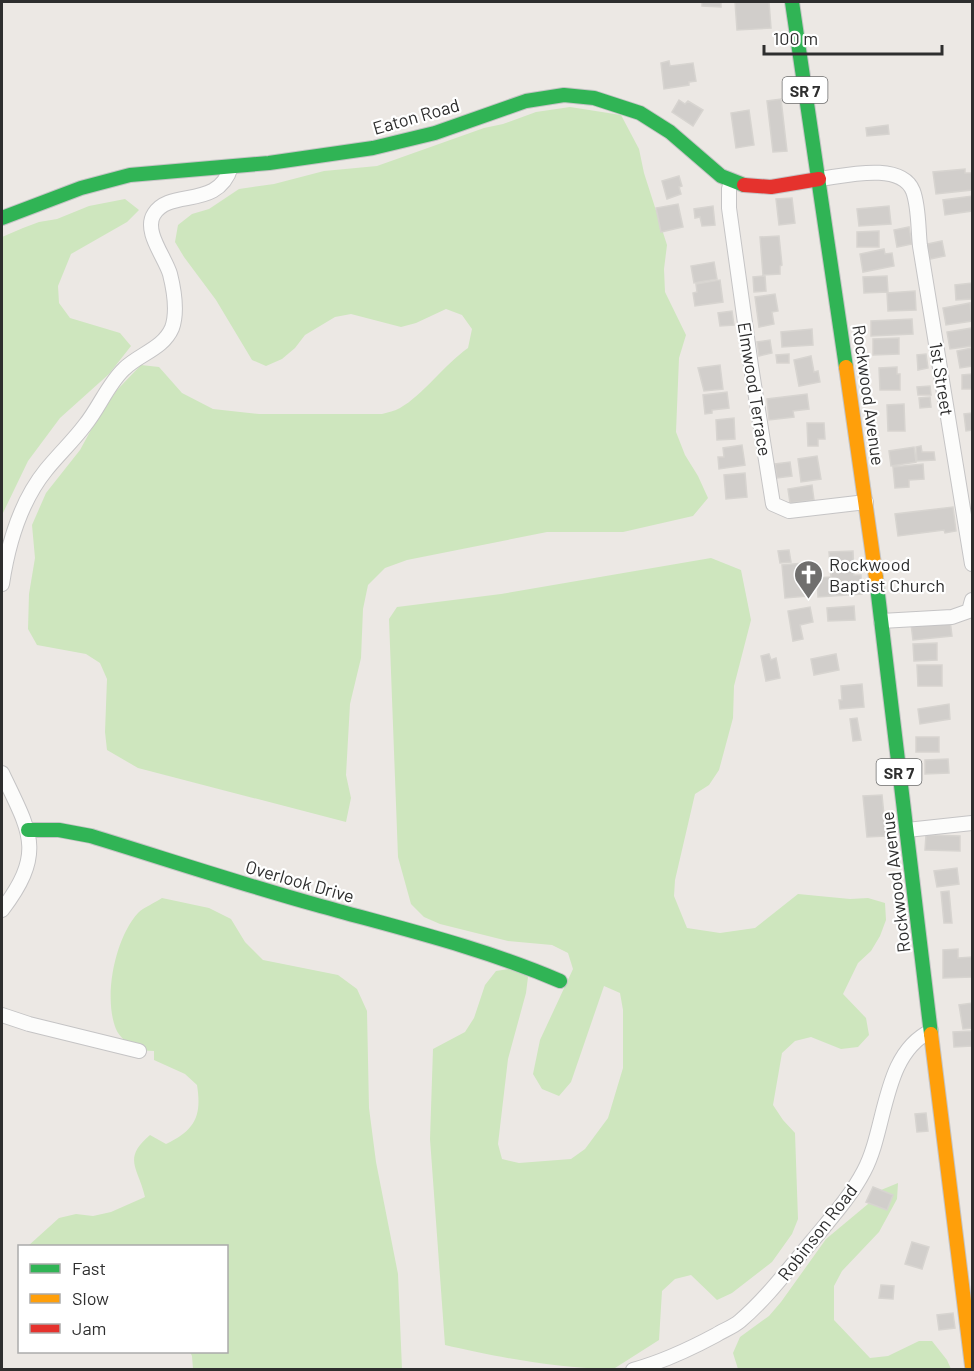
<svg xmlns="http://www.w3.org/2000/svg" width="974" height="1371" viewBox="0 0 974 1371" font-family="Barlow,sans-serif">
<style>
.green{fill:#cee6be}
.building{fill:#d1cecb;stroke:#d7d4d0;stroke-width:1.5}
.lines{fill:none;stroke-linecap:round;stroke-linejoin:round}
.street-casing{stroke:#c5c4c5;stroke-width:16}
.fast-casing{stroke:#c5c4c5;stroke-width:16}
.slow-casing{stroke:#c5c4c5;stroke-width:16}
.jam-casing{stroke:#c5c4c5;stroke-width:16}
.street{stroke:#fcfcfb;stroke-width:14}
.fast{stroke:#30b455;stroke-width:14}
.slow{stroke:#ff9f0a;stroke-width:14}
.jam{stroke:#e5322d;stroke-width:14}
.labels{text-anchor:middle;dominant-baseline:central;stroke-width:4.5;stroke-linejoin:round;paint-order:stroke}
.shield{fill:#fff;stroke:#6d6d6d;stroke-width:1.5}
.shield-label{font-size:16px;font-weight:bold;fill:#2e2e2e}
.street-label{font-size:18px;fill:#2e2e2e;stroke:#fff}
.poi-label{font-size:18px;fill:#2e2e2e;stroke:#fff;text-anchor:start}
</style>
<rect width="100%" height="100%" fill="#ece8e4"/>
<path class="green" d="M570,107L621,115L639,149L644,173L667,245L664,269L665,292L686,335L679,358L676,432L685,455L698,476L708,498L693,516L623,532H547L407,560L385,568L368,585L363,609L361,658L350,704L346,775L351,798L346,822L138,768L107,750L105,732L107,679L100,663L86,654L37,645L28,629L29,594L35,558L32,525L46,493L80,450L97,419L117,390L141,365L159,367L182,393L213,409L259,414H382C388,412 395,411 400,408C423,395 444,365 468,348L472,329L462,315L446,309L416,323L401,327L351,314L335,317L305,335L295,348L282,359L266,366L252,360L216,300L184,257L175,242L178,225L192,214L209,209L239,189L274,184L324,171L377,166L484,128L503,124L536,112Z
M125,199L139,210L127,222L71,254L58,286L59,303L70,318L120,333L131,346L109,374L60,418L28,461L2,515V237L23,228L39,222L57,219L89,206Z
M711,558L741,570L751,620L734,686L733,718L719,770L709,785L695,794L675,880L674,896L687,928L720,933L755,928L798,894L850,899L868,898L885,903L886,920L880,936L871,951L858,963L843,994L866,1018L869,1035L858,1047L841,1049L811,1037L795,1041L782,1053L773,1105L783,1120L795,1133L798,1219L792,1234L772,1262L732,1293L717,1300L691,1275L675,1279L662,1291L659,1340L615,1368C567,1371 493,1356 445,1345L430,1139L433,1049L465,1032L474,1018L485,985L496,971L514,968L528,977L526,993L508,1059L498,1144L502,1159L519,1163L571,1159L585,1149L608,1118L623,1068V1010L620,993L604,986L571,1082L559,1096L542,1089L533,1074L540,1040L573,969L568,953L552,945L508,941L440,924L424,917L411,904L398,857L389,619L397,607L501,594Z
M162,898L209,908L231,919L245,942L263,960L338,975L357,989L367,1011L369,1108L376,1162L398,1274L402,1369H193L192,1356L190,1352H226V1246H28L59,1218L76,1214L93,1216L111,1212L145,1197C138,1167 122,1159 150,1135L166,1144C195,1130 202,1116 197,1085L185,1074L154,1060V1051L135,1050C129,1044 119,1037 116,1029C103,997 115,938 138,913C144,907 155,903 162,898Z
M898,1183L897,1199L879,1232L842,1271L834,1286V1320L870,1358L888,1356L919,1341H932L947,1360L951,1369H738L733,1353L740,1337L769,1316L781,1302L826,1239L868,1204L881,1190Z"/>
<path class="building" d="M702,2H721V7L702,6Z
M735,2H769L771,28L737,30Z
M669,61L670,66L693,63L696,81L689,82V85L664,89L661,63Z
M781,99L787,151L773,152L767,101Z
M679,100L685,104L688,101L703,110L693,126L672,112Z
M749,110L754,145L736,148L731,113Z
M888,125L889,134L867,136L866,128Z
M965,169V173H972V190L936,194L933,172Z
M679,176L682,186L679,187L681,194L667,199L662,181Z
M972,196V211L945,215L943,200Z
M792,198L795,223L779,225L776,199Z
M678,204L683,227L661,232L656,208Z
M713,206L715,225L702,226L700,217L695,218L694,209Z
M889,206L891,224L859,226L857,209Z
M909,227L912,244L897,247L894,230Z
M879,231V247H857V232Z
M779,236L782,265L780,266V274L763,275L760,237Z
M942,241L945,256L930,259L927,244Z
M884,249L885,254L892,253L894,266L863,272L860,254Z
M714,262L717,279L694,283L691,266Z
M765,276L766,291L754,292L753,277Z
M887,276L888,292L864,293L863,277Z
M720,280L723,302L695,306L693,293L697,292L696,284Z
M972,283V299L956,300L955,285Z
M915,291L916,310L888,311L887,293Z
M775,294L778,311L772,312L774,324L759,327L755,297Z
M970,303L972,321L946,325L943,308Z
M732,311L734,325L720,326L718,313Z
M912,319L913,334L871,336V321Z
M972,328V346L950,349L947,332Z
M812,329L813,345L782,347L781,332Z
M899,338V354L873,355V339Z
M770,340L772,353L759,356L757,342Z
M972,348V366L960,368L957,351Z
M789,354V363H777L776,355Z
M926,354L928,368L918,370L917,355Z
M811,356L814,372L818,371L820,382L799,386L794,360Z
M720,365L723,389L704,391L698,368Z
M897,367V374H900V390H880L879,368Z
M972,374V389H962V375Z
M930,386L931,395H918L917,387Z
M727,392L729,408L712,410V413L705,414L703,395Z
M807,394L809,409L793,411L794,417L769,420L767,399Z
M930,397L931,407L920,408L919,398Z
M904,404L905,431H888L887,405Z
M972,413V430L966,431L964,414Z
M734,418L735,439L717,440L716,420Z
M807,423H824L825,439H818V446H808Z
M742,445L745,465L719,469L718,457H724L723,448Z
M921,446L922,452H934L935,460L917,461L916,447Z
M914,447L916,462L891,466L889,451Z
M817,456L821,479L801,482L798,459Z
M790,462L792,476L777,478L775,464Z
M923,464L924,479L909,480V487L895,488L893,467Z
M745,473L747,497L726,499L724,475Z
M812,485L814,500L790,503L788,489Z
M953,507L956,531L945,533L944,530L898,536L895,514Z
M789,550L791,562L780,563L778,551Z
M853,551L854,575H861L862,594L818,597L817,578L831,577L829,552Z
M804,563L808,596L785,598L782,565Z
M854,606L855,620L828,621L827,608Z
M810,607L813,622L800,625L803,639L793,641L788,611Z
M950,620L952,636L913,640L911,624Z
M937,643V660L914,661L913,644Z
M769,654L771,660L776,658L780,678L766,681L761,656Z
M836,654L839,670L814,675L811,659Z
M917,665H942V686H918Z
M862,684L864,707L840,709L839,700H842L841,686Z
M949,704L950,719L920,724L918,709Z
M857,718L861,740L853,741L850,719Z
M916,737H939V752H916Z
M948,759L949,773L925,774V760Z
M882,795L886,836L867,837L863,796Z
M926,835L960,836V851L925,850Z
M957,868L959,884L937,887L934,871Z
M949,891L952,923H944L941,892Z
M958,949V958L972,957V977L943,978V950Z
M972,1003V1028L963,1029L959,1005Z
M972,1031V1046L954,1047L953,1032Z
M926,1113L928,1131L917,1132L915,1114Z
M873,1187L893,1195L887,1210L866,1202Z
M912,1242L929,1247L922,1269L905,1264Z
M881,1285L894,1286L893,1299L879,1298Z
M953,1313L955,1328L939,1330L937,1315Z"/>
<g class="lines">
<defs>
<path id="street" d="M819,179C844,176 901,161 913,191C919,207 918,229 920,246L972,564
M731,181L729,189V208L751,366L773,504L789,511L866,502
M2,584C8,544 21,501 46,470C59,454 73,441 85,425C99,408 108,384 124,369C139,354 163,349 172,328C178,311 174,290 170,274C165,257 143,231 154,214C170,188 218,210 231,167
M881,621L952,617L969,611L972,600
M2,773C30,832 46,852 2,910
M907,830L972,823
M2,1015L29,1024L139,1051
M633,1370C662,1362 690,1349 716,1335C724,1330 733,1327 740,1321C768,1297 789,1268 813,1240C831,1218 851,1196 864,1171C887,1128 882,1054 931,1031"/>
<path id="fast" d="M792,2L846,367
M2,218L81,188L130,175L269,163L373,148L435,133L526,101L564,95L594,98L640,113L670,132L721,176L744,185
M876,578L931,1034
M28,830H59L91,836C166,859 241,884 317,905C399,928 481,947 560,981"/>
<path id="slow" d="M846,367L876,578
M931,1034L972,1366"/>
<path id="jam" d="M744,185L771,187L819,179"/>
</defs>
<use href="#street" class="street-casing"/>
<use href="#fast" class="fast-casing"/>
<use href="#slow" class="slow-casing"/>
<use href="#jam" class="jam-casing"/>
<use href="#street" class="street"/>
<use href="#fast" class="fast"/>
<use href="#slow" class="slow"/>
<use href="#jam" class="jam"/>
</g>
<defs>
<symbol id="church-pin" viewBox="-11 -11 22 30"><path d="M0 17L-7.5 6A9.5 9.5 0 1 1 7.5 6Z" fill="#706f6e" stroke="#fff"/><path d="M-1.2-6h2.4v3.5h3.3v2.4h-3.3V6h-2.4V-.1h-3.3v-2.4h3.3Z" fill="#fff"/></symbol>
</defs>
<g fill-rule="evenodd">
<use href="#church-pin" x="792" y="558" width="33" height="45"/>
</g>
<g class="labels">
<g class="shield">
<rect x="782.5" y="77" width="45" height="26" rx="4.5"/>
<rect x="876.5" y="759" width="45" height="26" rx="4.5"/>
</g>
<g class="shield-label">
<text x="805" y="90">SR 7</text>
<text x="899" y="772">SR 7</text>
</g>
<g class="street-label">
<text transform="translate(416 116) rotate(-16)">Eaton Road</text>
<text transform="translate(942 379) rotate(81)">1st Street</text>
<text transform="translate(755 389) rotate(81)">Elmwood Terrace</text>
<text transform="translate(869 395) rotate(82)">Rockwood Avenue</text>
<text transform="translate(300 881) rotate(16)">Overlook Drive</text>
<text transform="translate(895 882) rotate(-97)">Rockwood Avenue</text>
<text transform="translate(817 1232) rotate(-52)">Robinson Road</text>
</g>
<g class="poi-label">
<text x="829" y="564">Rockwood<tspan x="829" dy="21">Baptist Church</tspan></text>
</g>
</g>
<rect width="974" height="1371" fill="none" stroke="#2e2e2e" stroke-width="6"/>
<rect x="18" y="1245" width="210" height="108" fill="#ffffff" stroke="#ababab" stroke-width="1.5"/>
<rect x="30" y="1264" width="30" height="9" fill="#30b455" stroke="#ababab" stroke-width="1.5"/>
<text x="72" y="1275" font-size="18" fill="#2e2e2e">Fast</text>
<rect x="30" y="1294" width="30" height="9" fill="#ff9f0a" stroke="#ababab" stroke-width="1.5"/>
<text x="72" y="1305" font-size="18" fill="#2e2e2e">Slow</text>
<rect x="30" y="1324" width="30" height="9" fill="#e5322d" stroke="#ababab" stroke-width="1.5"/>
<text x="72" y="1335" font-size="18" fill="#2e2e2e">Jam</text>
<path d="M764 45v9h178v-9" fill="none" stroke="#2e2e2e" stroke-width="3"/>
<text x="773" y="45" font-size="18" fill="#2e2e2e" stroke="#ffffff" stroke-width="4.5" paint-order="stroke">100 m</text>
</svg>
